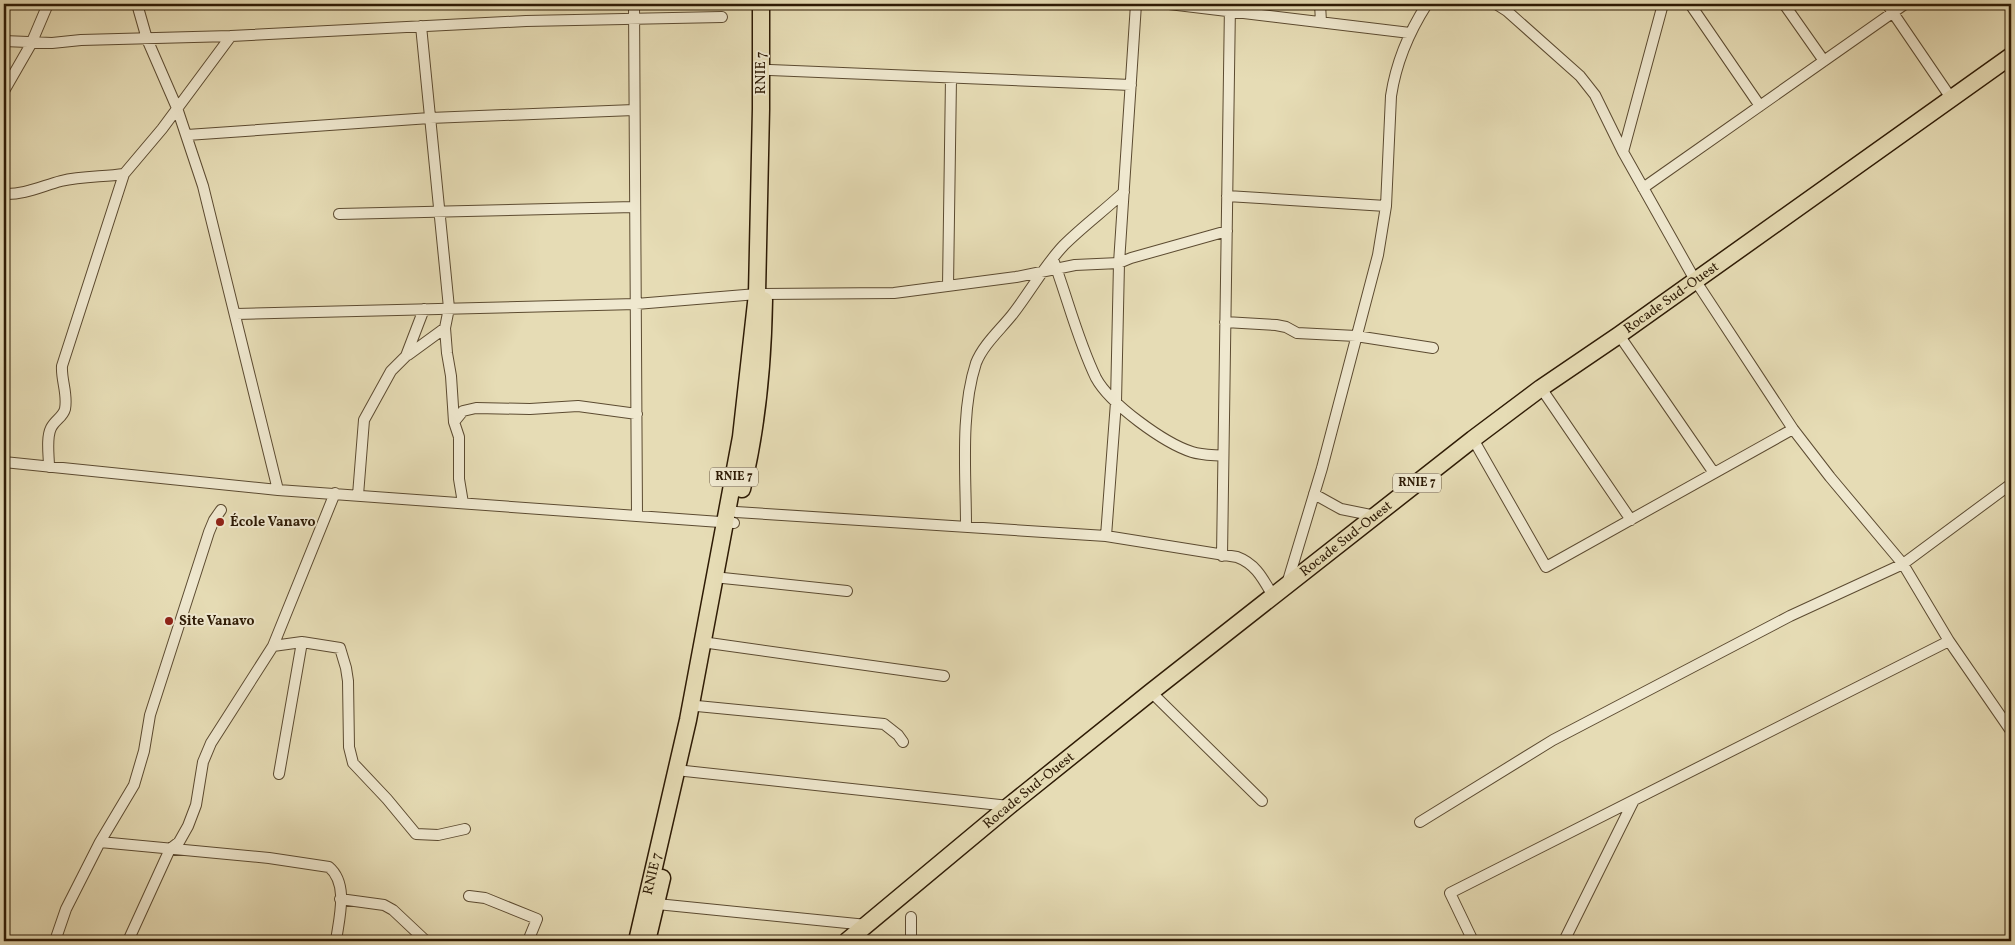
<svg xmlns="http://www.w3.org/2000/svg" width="2015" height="945" viewBox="0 0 2015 945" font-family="Vollkorn,serif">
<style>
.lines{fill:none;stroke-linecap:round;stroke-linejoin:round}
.street-casing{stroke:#5c4b31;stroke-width:12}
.primary-casing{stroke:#2e1b05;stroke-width:19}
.street{stroke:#efe8cf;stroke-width:10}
.primary{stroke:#e6dcb5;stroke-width:16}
.poi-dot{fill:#8f2418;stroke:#efe8cf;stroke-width:2}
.labels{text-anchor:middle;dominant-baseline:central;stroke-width:4;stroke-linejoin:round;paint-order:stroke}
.shield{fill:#efe8cf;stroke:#685842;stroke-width:1}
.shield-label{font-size:12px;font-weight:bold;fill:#2e1b05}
.street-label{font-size:14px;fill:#2e1b05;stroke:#efe8cf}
.poi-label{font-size:14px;font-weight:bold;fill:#2e1b05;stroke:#efe8cf;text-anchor:start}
</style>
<rect width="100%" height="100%" fill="#e6dcb5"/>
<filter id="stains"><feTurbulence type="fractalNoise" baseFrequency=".004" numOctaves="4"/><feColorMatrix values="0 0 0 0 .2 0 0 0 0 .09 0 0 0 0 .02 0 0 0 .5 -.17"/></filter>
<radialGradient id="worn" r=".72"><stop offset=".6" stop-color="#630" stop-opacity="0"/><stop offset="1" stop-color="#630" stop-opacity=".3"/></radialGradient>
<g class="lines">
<defs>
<path id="street" d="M137,4L147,39L177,108L203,186L278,490
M634,4L637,516
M1169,4L1410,33
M1320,4L1321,22
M1496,4L1507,11L1580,76L1595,95L1623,152L1695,280L1793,429L1830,477L1903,564L1949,641L2011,731
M1690,4L1760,106
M1784,4L1824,61
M1887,4L1951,98
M421,26L449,308L445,328L447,353L451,376L454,422L459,437V479L463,503
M4,41L52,43L81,40L231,36L526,21L722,17
M770,70L1131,85
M4,91L31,44L48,4
M187,135L430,118L634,110
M1623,152L1663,4
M1643,188L1905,4
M4,194C24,195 42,186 61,181C82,176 103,177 124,174
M1227,196L1386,206
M339,214L634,207
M1054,262C1068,300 1078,341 1096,378C1110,404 1164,443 1192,452C1201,455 1213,455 1223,456
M948,286L951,78
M236,314L636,304L757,294L894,293L1016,277L1075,265L1119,263L1131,258L1227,231
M1225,322L1276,325L1286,327L1297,333L1356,336L1433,348
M1619,335L1714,473
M408,355L445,328
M1541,388L1631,520
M454,422L463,411L476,408L530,409L578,406L637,414
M1473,439L1546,567L1793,429
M4,462L278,490L734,523
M49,467C49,456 46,438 51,428C55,420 63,417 65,409C68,394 61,380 62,366L124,174L162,129L231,36
M1314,494L1341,509L1376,516
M358,495L364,420L391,371L406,356L424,309
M736,512L1106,536L1237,557C1256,564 1263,579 1273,596
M966,526C966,475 960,412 976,363C983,345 1000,330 1012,315C1030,292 1044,266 1064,245C1083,226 1105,210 1124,192
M1106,536L1116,402L1119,263L1136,4
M1222,556L1230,4
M723,578L847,591
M1287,584L1322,468L1378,255L1386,206L1391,96C1396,63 1409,32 1427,4
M709,643L944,676
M273,646L302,642L340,648L346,668L348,681L349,747L353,763L387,799L416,834L438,835L465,829
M1151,692L1262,801
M697,706L884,724L898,735L903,742
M685,771L1009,806
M279,774L302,642
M1420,822L1553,740L1790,616L1903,564L2011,484
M100,842L269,858L329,867C349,884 339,918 336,941
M469,896L485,898L537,919L528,941
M340,899L384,905L393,910L426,941
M657,904L867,925
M911,917V941
M55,941L66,909L100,842L134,785L144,751L150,715L209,532L214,520L221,510
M128,941L170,849L179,842L188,826L196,805L203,762L211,743L273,646L335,493
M1473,941L1450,893L1949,641
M1564,941L1634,800"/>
<g id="primary">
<path d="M742,489C757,428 763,363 764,300"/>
<path id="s1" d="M637,941L688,720L741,437L757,294L761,109V4"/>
<path d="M647,941L662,878"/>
<path id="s2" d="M847,941L1009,806L1151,692L1473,439L1541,388L1619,335L2011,56"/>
</g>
</defs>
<use href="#street" class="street-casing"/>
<use href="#primary" class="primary-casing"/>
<use href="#street" class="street"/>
<use href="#primary" class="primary"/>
</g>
<g class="poi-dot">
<circle cx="220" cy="522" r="5"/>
<circle cx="169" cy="621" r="5"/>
</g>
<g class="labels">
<g class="shield">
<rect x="710" y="467.5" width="48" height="19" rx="4"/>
<rect x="1393" y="473.5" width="48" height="19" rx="4"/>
</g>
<g class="shield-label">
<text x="734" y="477">RNIE 7</text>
<text x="1417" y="483">RNIE 7</text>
</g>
<g class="street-label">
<text transform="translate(761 73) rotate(-90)">RNIE 7</text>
<text stroke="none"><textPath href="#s2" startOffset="1046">Rocade Sud-Ouest</textPath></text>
<text stroke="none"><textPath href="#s2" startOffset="641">Rocade Sud-Ouest</textPath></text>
<text stroke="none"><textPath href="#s2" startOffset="236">Rocade Sud-Ouest</textPath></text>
<text stroke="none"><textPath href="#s1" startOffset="69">RNIE 7</textPath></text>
</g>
<g class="poi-label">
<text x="230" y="522">École Vanavo</text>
<text x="179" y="621">Site Vanavo</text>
</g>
</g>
<rect width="2015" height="945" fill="none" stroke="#e6dcb5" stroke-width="20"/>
<rect x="5" y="5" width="2005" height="935" fill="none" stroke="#2e1b05" stroke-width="2.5"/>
<rect x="10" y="10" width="1995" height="925" fill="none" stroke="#2e1b05"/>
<rect width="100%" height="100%" filter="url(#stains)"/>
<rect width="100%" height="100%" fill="url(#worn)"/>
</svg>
